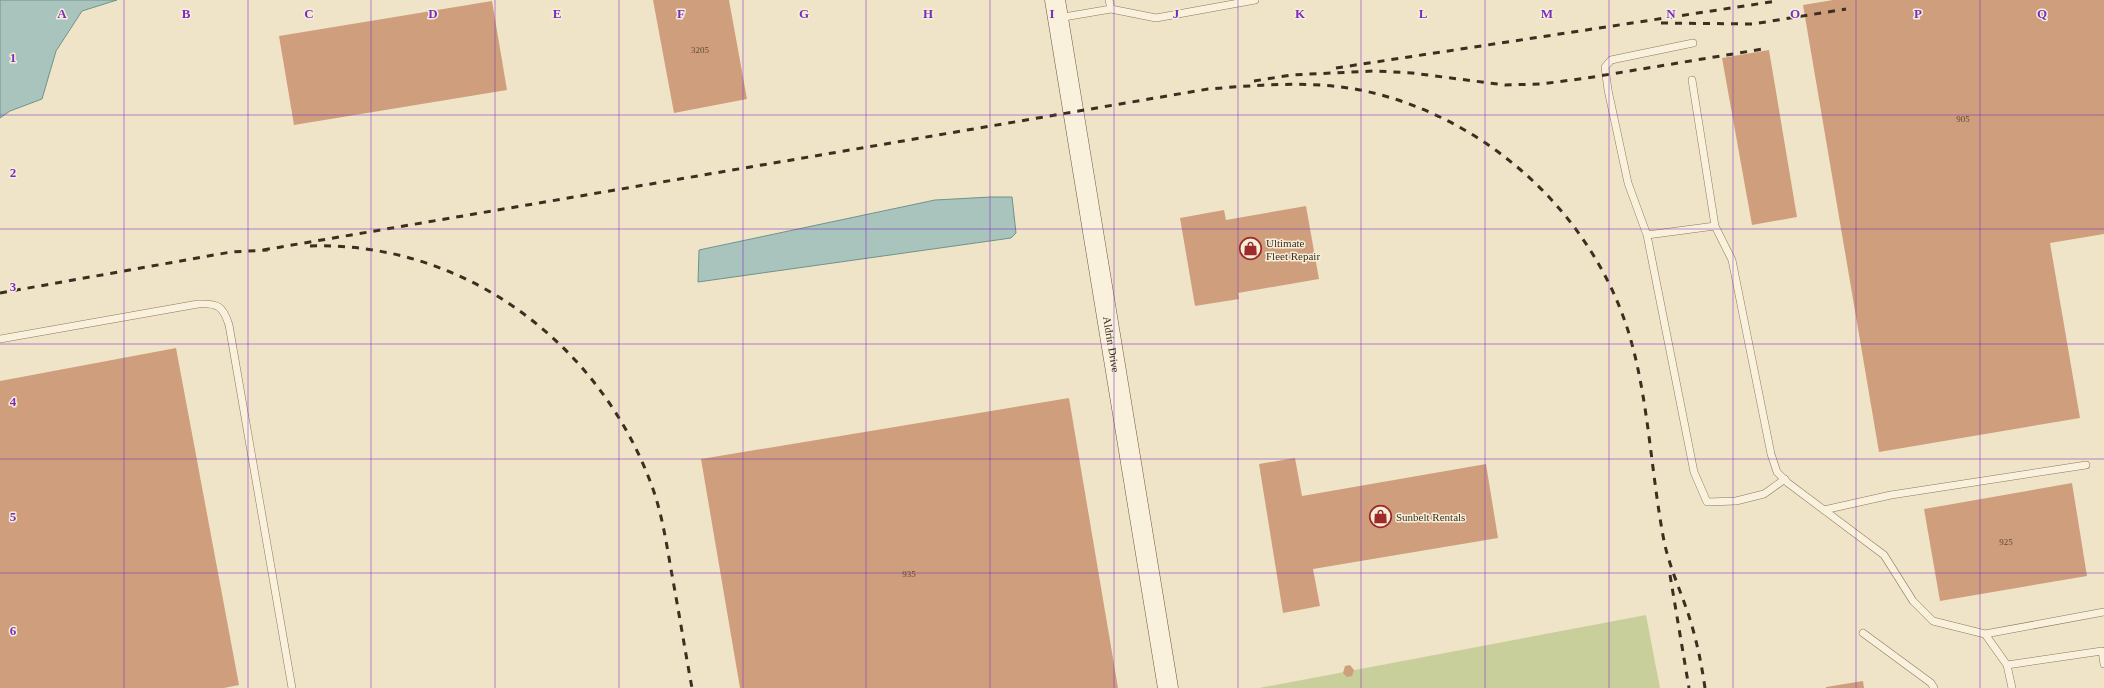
<svg xmlns="http://www.w3.org/2000/svg" width="2104" height="688" viewBox="0 0 2104 688" font-family="'Times New Roman',serif">
<style>
.green{fill:#c9cf9b}
.water{fill:#a9c4bc;stroke:#6f938a}
.building{fill:#cf9f7d}
.lines{fill:none;stroke-linecap:round;stroke-linejoin:round}
.lane-casing{stroke:#8d765c;stroke-width:8}
.secondary-casing{stroke:#6f573f;stroke-width:21}
.lane{stroke:#faf1dc;stroke-width:7}
.secondary{stroke:#faf1dc;stroke-width:20}
.rail{stroke:#3d2e20;stroke-width:3;stroke-dasharray:7 7;stroke-linecap:butt}
.grid{fill:none;stroke:#7b2cbf;stroke-width:1;stroke-opacity:0.55}
.labels{text-anchor:middle;dominant-baseline:central;stroke-width:3;stroke-linejoin:round;paint-order:stroke}
.number-label{font-size:9px;fill:#624a37}
.poi-label{font-size:11px;fill:#3d2e20;stroke:#f7eed8;text-anchor:start}
.street-label{font-size:11px;fill:#3d2e20;stroke:#f7eed8}
.grid-label{font-size:13px;text-anchor:middle;font-weight:bold;fill:#7b2cbf;stroke:#f7eed8;stroke-width:3;stroke-linejoin:round;paint-order:stroke}
</style>
<rect width="100%" height="100%" fill="#f0e4c8"/>
<path class="green" d="M1646,615L1660,688H1259Z"/>
<path class="water" d="M0,0H117L82,11L56,51L42,99L10,111L0,118Z
M991,197H1012L1016,233L1011,238L698,282L699,250L935,200Z"/>
<path class="building" d="M653,0H729L747,99L674,113Z
M1833,0H2104V234L2050,243L2080,418L1879,452L1803,5Z
M492,1L507,90L294,125L279,36Z
M1769,50L1797,217L1752,225L1722,58Z
M1306,206L1319,279L1238,293L1239,299L1195,306L1180,218L1224,210L1226,220Z
M176,348L239,685L224,688H0V381Z
M1069,398L1118,688H740L701,459Z
M1295,458L1302,496L1486,464L1498,538L1313,569L1320,606L1283,613L1259,464Z
M2072,483L2087,576L1940,601L1924,509Z
M1350,665L1354,670L1352,676L1347,677L1343,673L1345,666Z
M1863,681L1864,688H1826V687Z"/>
<g class="lines">
<defs>
<path id="lane" d="M1109,0L1111,9
M1058,18L1111,9L1156,18L1255,0
M1693,43L1611,60L1605,67L1608,90L1628,183L1647,235L1715,226
M1692,80L1715,226L1732,260L1771,454L1777,472L1788,483L1884,555L1913,601L1933,621L1985,634L2007,665L2012,688
M1647,235L1694,472L1707,502L1736,501L1764,494L1785,479
M0,339L198,304C218,303 223,306 229,325L292,688
M1824,510L1891,495L2086,465
M1863,633L1931,683L1934,688
M1985,634L2104,612
M2007,665L2102,651L2104,664"/>
<g id="secondary">
<path id="s1" d="M1055,0L1168,688"/>
</g>
</defs>
<use href="#lane" class="lane-casing"/>
<use href="#secondary" class="secondary-casing"/>
<use href="#lane" class="lane"/>
<use href="#secondary" class="secondary"/>
<path class="rail" d="M1661,23L1753,24L1846,9
M1336,68L1777,1
M1254,81L1291,75L1375,71L1412,73L1505,85L1541,84L1587,78L1763,49
M310,246C467,241 604,347 654,492C663,519 667,547 672,575C679,613 685,650 692,688
M263,250L1208,89C1260,85 1314,80 1365,91C1488,118 1594,215 1630,337C1649,403 1651,473 1664,541C1670,570 1684,598 1692,626C1698,647 1702,667 1705,688
M0,293L231,252L268,250
M1670,575L1689,688"/>
</g>
<path class="grid" d="M124,0V688M248,0V688M371,0V688M495,0V688M619,0V688M743,0V688M866,0V688M990,0V688M1114,0V688M1238,0V688M1361,0V688M1485,0V688M1609,0V688M1733,0V688M1856,0V688M1980,0V688M0,115H2104M0,229H2104M0,344H2104M0,459H2104M0,573H2104"/>
<defs>
<symbol id="shop-ring" viewBox="-11 -11 22 22"><circle r="9.5" fill="#f7eed8" stroke="#9e2a2b" stroke-width="1.5"/><path d="M-5-2.5h2.3a2.7 3.5 0 0 1 5.4 0H5L5.5 6h-11ZM-1.5-2.5h3a1.5 2.3 0 0 0-3 0Z" fill="#9e2a2b"/></symbol>
</defs>
<g fill-rule="evenodd">
<use href="#shop-ring" x="1238" y="236" width="25" height="25"/>
<use href="#shop-ring" x="1368" y="504" width="25" height="25"/>
</g>
<g class="labels">
<g class="number-label">
<text x="700" y="50">3205</text>
<text x="1963" y="119">905</text>
<text x="2006" y="542">925</text>
<text x="909" y="574">935</text>
</g>
<g class="poi-label">
<text x="1266" y="243">Ultimate<tspan x="1266" dy="13">Fleet Repair</tspan></text>
<text x="1396" y="517">Sunbelt Rentals</text>
</g>
<g class="street-label">
<text stroke="none"><textPath href="#s1" startOffset="349">Aldrin Drive</textPath></text>
</g>
</g>
<g class="grid-label">
<text x="62" y="18">A</text>
<text x="186" y="18">B</text>
<text x="309" y="18">C</text>
<text x="433" y="18">D</text>
<text x="557" y="18">E</text>
<text x="681" y="18">F</text>
<text x="804" y="18">G</text>
<text x="928" y="18">H</text>
<text x="1052" y="18">I</text>
<text x="1176" y="18">J</text>
<text x="1300" y="18">K</text>
<text x="1423" y="18">L</text>
<text x="1547" y="18">M</text>
<text x="1671" y="18">N</text>
<text x="1795" y="18">O</text>
<text x="1918" y="18">P</text>
<text x="2042" y="18">Q</text>
<text x="13" y="62">1</text>
<text x="13" y="177">2</text>
<text x="13" y="291">3</text>
<text x="13" y="406">4</text>
<text x="13" y="521">5</text>
<text x="13" y="635">6</text>
</g>
</svg>
